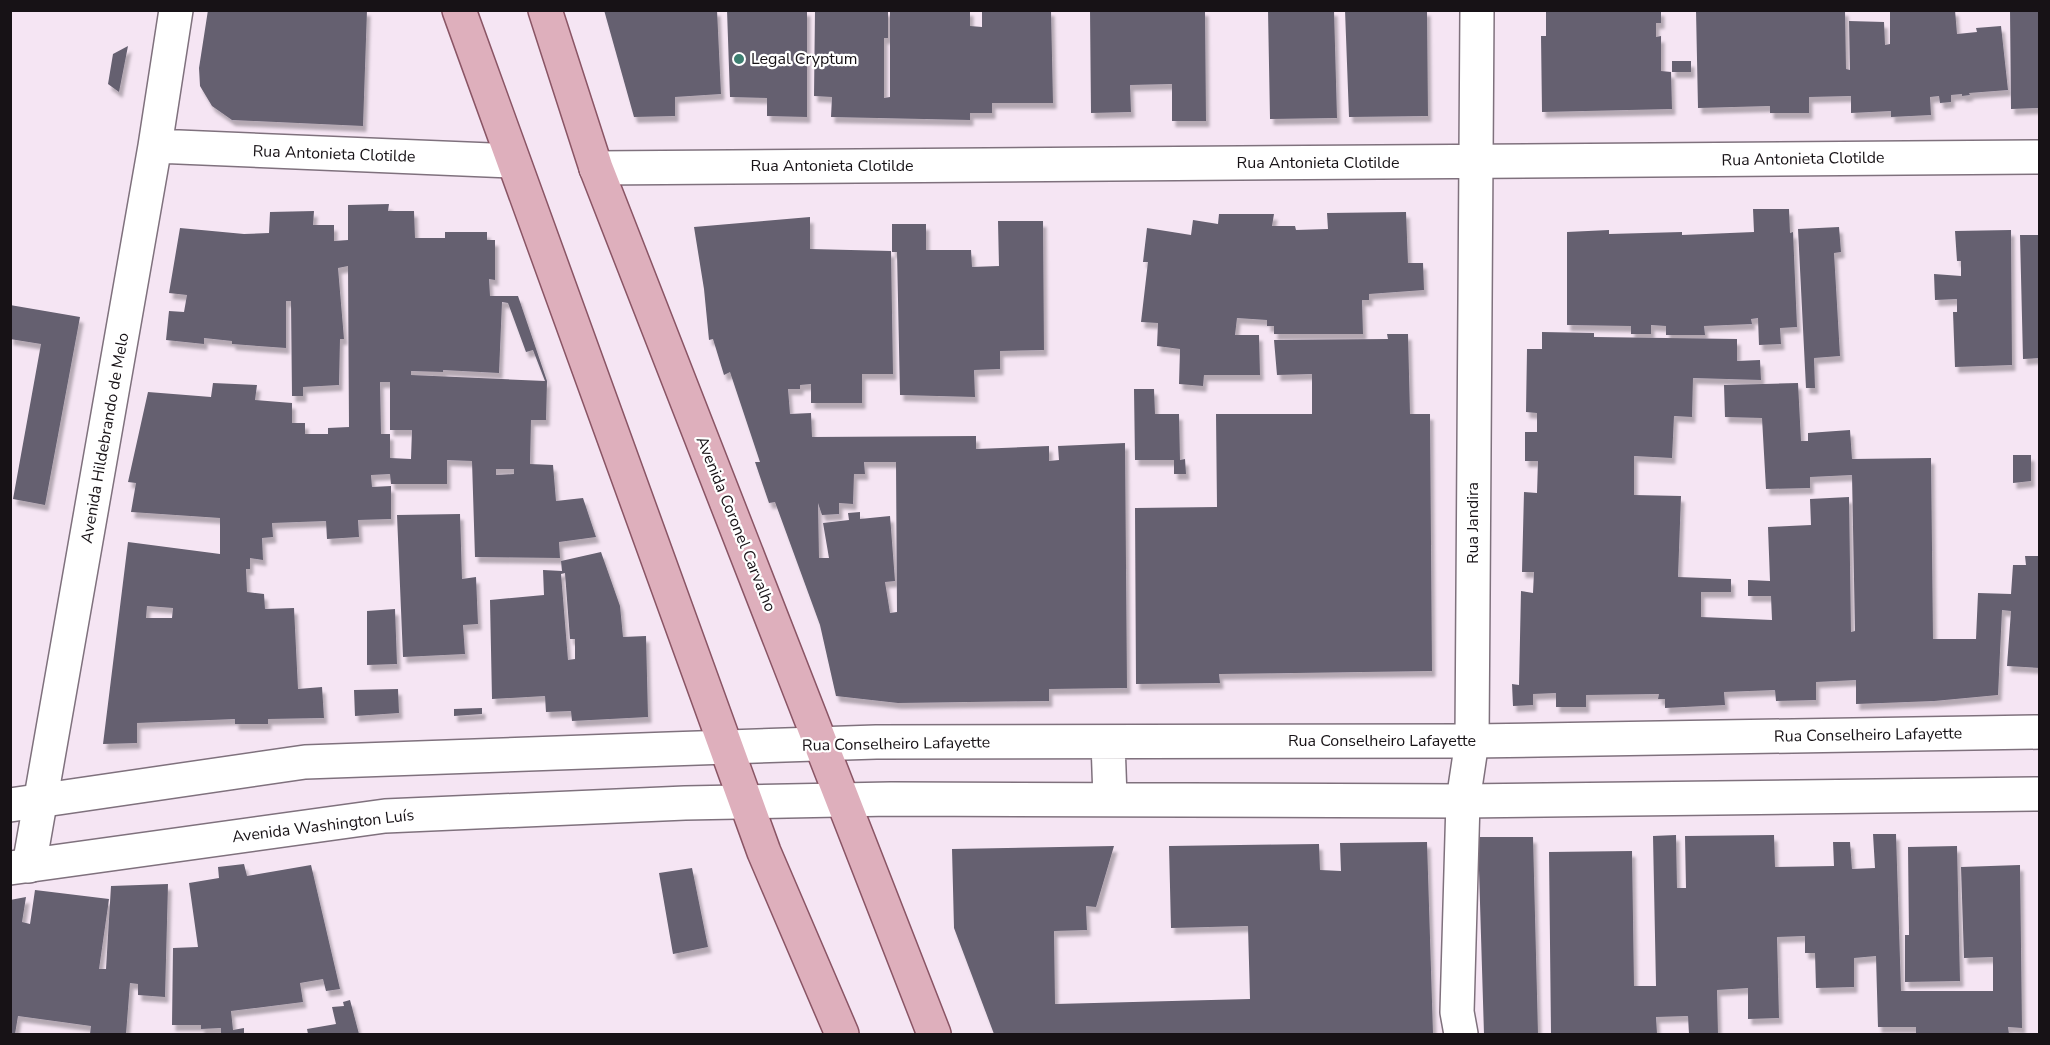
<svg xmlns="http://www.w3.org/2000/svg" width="2050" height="1045" viewBox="0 0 2050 1045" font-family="'Nunito Sans',sans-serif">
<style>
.building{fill:#656070;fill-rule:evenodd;filter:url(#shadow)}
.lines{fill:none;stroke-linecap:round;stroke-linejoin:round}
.minor-casing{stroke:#7f717d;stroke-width:36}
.tertiary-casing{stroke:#7f717d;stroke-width:36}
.primary-casing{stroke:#8a5565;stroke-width:36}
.minor{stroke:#fff;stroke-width:33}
.tertiary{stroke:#fff;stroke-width:33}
.primary{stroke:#deafbc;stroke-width:33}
.poi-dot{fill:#3d7f71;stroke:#fff;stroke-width:2}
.labels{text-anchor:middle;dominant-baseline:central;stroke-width:4.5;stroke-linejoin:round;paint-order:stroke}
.poi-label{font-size:16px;fill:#171216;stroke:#fff;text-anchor:start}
.street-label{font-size:16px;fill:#171216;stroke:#fff}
</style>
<defs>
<filter id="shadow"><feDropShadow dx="3.5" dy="6" stdDeviation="1.5" flood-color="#0004"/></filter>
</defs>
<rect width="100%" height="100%" fill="#f5e5f3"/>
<path class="building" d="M208,10H367L363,126L232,120L212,106L200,86L199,68Z
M604,10H717L721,94L675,97V116L634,117Z
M727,10H807V117L767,116V98L730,97Z
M815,10H888V38H884V98L890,97V10H970V26L982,27V10H1051L1053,103H992V113H970V120L831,117L832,97L814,96Z
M1090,10H1205L1206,121H1172V84L1130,85L1131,112L1091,113Z
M1268,10H1334L1337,118L1270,119Z
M1345,10H1427L1428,116L1349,117Z
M1546,10H1661V23H1656V37L1661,36V71L1671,72L1672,109L1542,112L1541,36H1546Z
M1696,10H1845L1846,69L1850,70L1849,21L1884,22L1885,45L1890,44V10H1955L1957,34L1977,32L1976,28L2001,26L2008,90L1969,93L1970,95L1962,96V94L1951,95V102L1940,103L1939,96L1930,97L1931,115L1891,117V111L1851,113V96L1809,97V113H1770V106L1698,108Z
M2010,10H2040V108L2011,109Z
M128,46L119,92L108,84L113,54Z
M1672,61H1691V72H1672Z
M389,204L388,211H414L415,238H445V232H487V240H495V280L489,279L490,296H518L547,381L546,420H531L530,464L553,465L556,501L583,498L596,537L559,542L560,558L475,557L472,461L447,460V484H391L390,474L371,475L372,487L391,486V519L358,520L359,537L327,539L326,521L272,523L273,537L262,538L263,560L250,558V569H246L247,592L264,594L265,609L294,608L298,689L322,687L324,718L268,719V724H235V719L137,723V743L103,744L128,542L220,554V518L131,512L136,483L128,482L148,392L211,397L213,383L257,385L255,400L292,403V423H305V434H328V428L349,427L348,266L338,268L344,339H340L339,385L303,387V396H292L291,301H286V348L232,344V341L204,338V344L166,340L169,311L184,312L187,295L169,293L180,228L244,234L269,233L270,212L314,211L313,225H334V241L348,240V205ZM502,302L508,303L526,352L533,350L545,381L411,375V371L443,372V370L499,373ZM380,382H390V430H412L411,459L390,458V434H381ZM496,469H514V474L496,475ZM147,606L173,608L172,618H146Z
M1753,209H1789L1790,233L1793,232L1797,327L1780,328L1781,344L1759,345L1758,318L1751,319L1752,324L1704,326L1705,335H1666V326L1651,325V334H1631V326L1567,325V232L1609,230V234L1682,232V235L1754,232Z
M1406,212L1408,263H1423L1424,290L1369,294V300H1362L1363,334H1274V326H1267V320L1237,318L1235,335H1259L1260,375H1204L1203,386L1179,384L1180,349L1157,346L1158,323L1141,322L1148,262H1143L1147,228L1191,235L1193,220L1218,224L1219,214H1274L1272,226H1295L1296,230L1328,229L1327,213Z
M810,217V249L891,251L893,374H862V403H811V384L800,385V389H788L790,414L811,413L812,437L976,436V449L1049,446V461L1059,460L1058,446L1125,443L1127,688L1049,689V701L898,703L836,696L820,625L775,502L769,503L755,462H760L730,372L724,375L713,339L709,340L704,289L694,227ZM864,462H896L897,612L890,613L885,582L895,581L890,516L860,519V512L848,513L849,520L823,523L829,558H819L818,503L822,515L839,514V503L853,504L854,474H865Z
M998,221H1043L1044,350L1000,351V369L974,370L975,397L900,395L897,252H892V224H926V250H971L972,267L999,266Z
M1839,227L1841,252L1834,253L1840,356L1814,358L1815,388H1806L1798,229Z
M2011,230L2012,365L1955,367L1953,312H1957V299L1935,300L1934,274L1961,276V261H1957L1955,231Z
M2020,235H2040V358L2023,359Z
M10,305L80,317L45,505L13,499L41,344L10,339Z
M1542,332L1594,333V337L1737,339V361L1760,360L1761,380L1693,378L1692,417L1674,416L1672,458L1634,456V495L1681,496L1678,577L1731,579V592H1701V617L1772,620L1771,596H1748V580L1770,581L1768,527L1811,525L1810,499L1849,497L1851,632L1855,631L1852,475L1810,477V488L1766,489L1762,418L1725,417L1724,385L1798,383L1801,441H1808V433L1850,430L1852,459L1931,458L1933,639H1976L1978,593L2011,594L2013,565H2026L2025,556H2040V668L2007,666L2011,611L2002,610L1998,695L1934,701L1856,704V680L1816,682V700L1776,701L1775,690L1724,692L1725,705L1665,708V699H1658L1659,694L1586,695V707H1556V693L1533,694V705L1513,706L1512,684L1519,685L1521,591L1533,593L1534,572H1522L1524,492L1537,493L1538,461H1525V432H1537V413L1526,412L1527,349H1542Z
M1387,334H1408L1410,414H1430L1432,671L1219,674L1220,683L1136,684L1135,508L1217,507L1216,414H1312V374L1277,375L1274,340L1388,339Z
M1134,389H1154L1155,414H1179L1180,460L1185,459L1186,474H1174V460H1135Z
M2013,455H2031V481L2013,483Z
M460,514L462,579L476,577L478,624L463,625L465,654L403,657L397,515Z
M601,552L620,606L623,637L646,636L648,717L572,721L571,711L546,712L545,696L492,699L490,600L544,595L543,570L562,571L561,561ZM565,573L570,639H575V659L568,660L561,574Z
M395,609L397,664L367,665V611Z
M398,689L399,713L355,716L354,690Z
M482,708V714L454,716V709Z
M1873,834H1896L1901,991H1993V957L1964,958L1961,867L2020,865L2022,1028L2008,1027L2009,1034H1916V1027H1878L1876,956L1854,958V987L1816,988L1815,953H1805V936L1777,937L1779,1018L1748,1019V988L1717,990L1718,1034H1689L1688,1016L1656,1017L1657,1034H1551L1549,852L1632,851L1634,986H1656L1653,836L1676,835L1677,888H1686L1685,836L1774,835L1775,867L1834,866L1833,842H1850L1852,869L1875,868Z
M1478,837H1533L1538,1034H1484Z
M1427,842L1433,1034H994L954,928L952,849L1114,846L1096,907L1086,906L1087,930L1054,931L1055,1004L1250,999L1248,926L1171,928L1169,846L1319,844L1320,870L1341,871L1340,843Z
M1957,846L1960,981L1905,982V935H1909L1908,847Z
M244,864L247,876L311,865L340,989L326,991L323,979L300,983L303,1002L231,1011L233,1030L244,1028V1034H221V1028L201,1029V1025H172L173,948L198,947L189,883L219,878L218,867Z
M692,868L708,947L673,954L659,873Z
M168,884L165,997L138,995V984L130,983L126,1034H90L91,1026L18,1016L15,1034H10V900L26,897L22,922L30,924L35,890L109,899L99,969H106L111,886Z
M350,1000L359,1034H308L307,1029L336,1024L332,1007L344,1006L343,1002Z"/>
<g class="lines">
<defs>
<path id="minor" d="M155,146L513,161
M596,168L2040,157
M29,866L155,146L176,10
M1461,1034L1457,1012L1463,801L1472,741L1477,10"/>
<path id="tertiary" d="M1108,742L1110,798
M10,805L305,762L669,749L876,742L1472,741L2040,732
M10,868L385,816L685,803L891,799L1463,801L2040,794"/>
<path id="primary" d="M459,10L764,852L842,1034
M545,10L596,168L934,1034"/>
</defs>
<use href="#minor" class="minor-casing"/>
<use href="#tertiary" class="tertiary-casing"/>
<use href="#primary" class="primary-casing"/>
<use href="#minor" class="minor"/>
<use href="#tertiary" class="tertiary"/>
<use href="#primary" class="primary"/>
</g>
<circle class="poi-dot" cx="739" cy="59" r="6"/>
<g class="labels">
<g class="poi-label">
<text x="751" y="59">Legal Cryptum</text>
</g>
<g class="street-label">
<text transform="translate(334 154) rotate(2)">Rua Antonieta Clotilde</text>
<text transform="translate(1803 159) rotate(-1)">Rua Antonieta Clotilde</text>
<text x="1318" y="163">Rua Antonieta Clotilde</text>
<text x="832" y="166">Rua Antonieta Clotilde</text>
<text transform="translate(105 438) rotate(-80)">Avenida Hildebrando de Melo</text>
<text transform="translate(1473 523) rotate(-90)">Rua Jandira</text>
<text transform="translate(736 524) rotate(68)">Avenida Coronel Carvalho</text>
<text transform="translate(1868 735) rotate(-1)">Rua Conselheiro Lafayette</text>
<text x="1382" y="741">Rua Conselheiro Lafayette</text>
<text transform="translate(896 744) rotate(-1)">Rua Conselheiro Lafayette</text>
<text transform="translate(323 826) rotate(-7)">Avenida Washington Luís</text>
</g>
</g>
<rect width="2050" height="1045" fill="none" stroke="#171216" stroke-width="24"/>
</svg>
